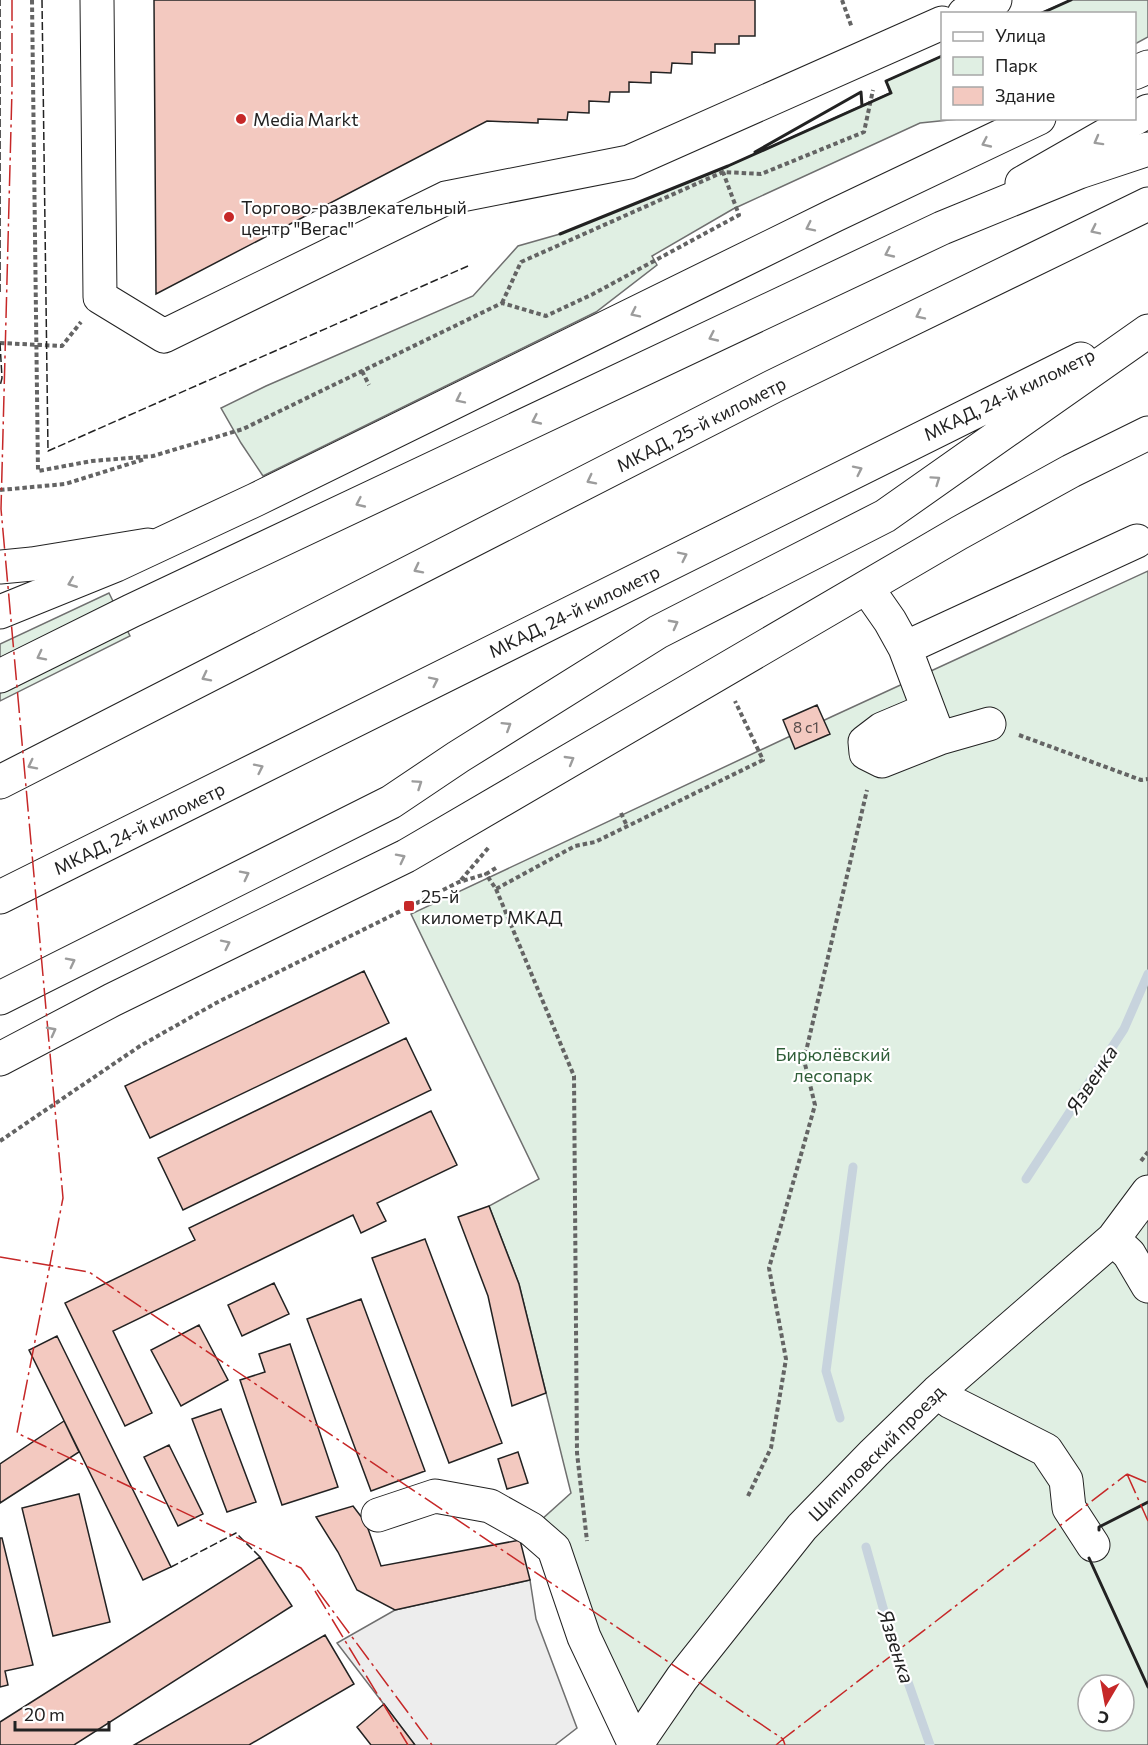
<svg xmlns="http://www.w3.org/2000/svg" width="1148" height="1745" viewBox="0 0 1148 1745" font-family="Commissioner,sans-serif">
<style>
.green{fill:#e0efe3;stroke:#6f6f6f;stroke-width:1.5;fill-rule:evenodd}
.parking{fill:#ededed;stroke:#6f6f6f;stroke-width:1.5}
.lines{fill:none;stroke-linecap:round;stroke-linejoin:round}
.stream{stroke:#c7d3dd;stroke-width:9}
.building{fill:#f3c9c0;stroke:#222;stroke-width:1.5}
.minor-casing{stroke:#222;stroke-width:35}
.major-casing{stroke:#222;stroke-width:35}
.highway-casing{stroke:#222;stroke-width:35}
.path{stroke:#646464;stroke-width:4;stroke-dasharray:4.5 3;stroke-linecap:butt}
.minor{stroke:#fff;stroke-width:33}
.major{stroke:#fff;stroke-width:33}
.highway{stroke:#fff;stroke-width:33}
.fence{stroke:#222;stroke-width:1.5;stroke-dasharray:8 3;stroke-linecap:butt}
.wall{stroke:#222;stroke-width:3}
.power{stroke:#c62828;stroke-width:1.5;stroke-dasharray:21 4.5 3 4.5;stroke-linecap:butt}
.oneway{stroke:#9c9c9c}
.poi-dot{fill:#c62828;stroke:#fff;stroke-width:2}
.labels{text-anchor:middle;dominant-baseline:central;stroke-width:4.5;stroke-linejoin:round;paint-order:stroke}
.number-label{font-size:15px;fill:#564c4a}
.poi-label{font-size:18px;fill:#222;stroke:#fff;text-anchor:start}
.street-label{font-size:18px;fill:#222;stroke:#fff}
.park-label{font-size:18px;fill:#2f5e38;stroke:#fff}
.water-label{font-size:20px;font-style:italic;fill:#222;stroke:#fff}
</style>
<rect width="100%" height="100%" fill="#fff"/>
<path class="green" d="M1071,0H1148V37L1135,44L1134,14L1040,13Z
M942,56V118L959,119L920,123L733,209L652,256L657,265L596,312L263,476L241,443L221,408L266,386L473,296L518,246L560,234L728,166L890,93L886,81Z
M1148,571V1745H635L531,1529L571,1493L519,1284L489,1206L539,1179L411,914L831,717ZM1088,1685H1124V1721H1088Z
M109,593L130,636L0,701V644Z"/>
<path class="parking" d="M530,1580L536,1619L577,1728L555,1745H415L337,1643L395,1610Z"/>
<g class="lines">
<path class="stream" d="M1026,1179L1124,1029L1148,974
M840,1418L826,1371L853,1167
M866,1547L887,1622L930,1745"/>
</g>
<path class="building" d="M154,0H755V36H739V44H715V53L692,52V64L672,63L671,73L651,72V83L629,82V92H610L609,102L589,101V113L568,112L567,120L538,119V123L487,121L156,294Z
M817,705L830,734L795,749L783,720Z
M364,971L389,1023L150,1138L125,1086Z
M406,1038L431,1090L183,1210L158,1158Z
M431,1111L457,1165L377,1203L386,1221L361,1233L353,1215L113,1331L152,1413L125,1426L65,1303L195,1240L189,1228Z
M489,1206L519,1284L546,1393L512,1406L488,1296L458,1217Z
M425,1239L502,1443L449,1463L372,1258Z
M274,1283L289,1314L242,1336L228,1305Z
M361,1299L425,1471L371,1491L307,1319Z
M199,1325L228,1380L181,1406L151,1350Z
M57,1336L171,1567L143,1580L29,1350Z
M290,1344L338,1487L282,1505L240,1380L265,1372L259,1354Z
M221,1409L256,1502L227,1512L192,1419Z
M64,1421L79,1452L0,1503V1464Z
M169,1445L203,1514L178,1526L144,1457Z
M518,1452L528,1483L507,1489L498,1459Z
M79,1494L110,1622L53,1636L22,1508Z
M353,1506L366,1523L381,1566L520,1540L530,1580L395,1610L357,1590L338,1552L316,1517Z
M0,1538H2L33,1665L5,1671L8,1685L0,1687Z
M260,1557L292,1606L74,1745H0V1722Z
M325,1635L354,1684L249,1745H134Z
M384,1704L415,1745H371L357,1727Z"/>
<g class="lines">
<defs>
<path id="minor" d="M97,0L100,297L164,336L446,198L629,162L942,23
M964,14L995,0
M1022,183L1148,111
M0,567L32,564L148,545
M867,588L890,621L905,648L1137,541
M905,648L936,730
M927,710L882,729L865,742L866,753L882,761L940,738L989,724
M1113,1239L1129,1254L1148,1286
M937,1392L951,1402L1046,1450L1066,1480L1069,1508L1093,1545
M378,1515L435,1496L490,1506L531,1529L554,1549L584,1637L635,1745
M636,1745L682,1678L802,1527L874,1453L937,1392L1113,1239L1148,1192"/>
<path id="major" d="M1134,73L1148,67
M0,612L116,565L255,500L833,216L1039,118"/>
<path id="highway" d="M0,676L131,611L942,228L1079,172L1148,149
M0,782L774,386L1148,204
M0,897L1081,359
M0,998L391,802L458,757L658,632L885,516L1148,331
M0,1059L112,1000L406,856L959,533L1071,471L1148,433"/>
</defs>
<use href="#minor" class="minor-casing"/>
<use href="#major" class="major-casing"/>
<use href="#highway" class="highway-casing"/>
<path class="path" d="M32,0L38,471L92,461L153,456L243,429L502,303L546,316L593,294L739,215L723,172L761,174L864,132L873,90
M842,0L852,28
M502,303L521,262L723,172
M0,343L62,346L81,322
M362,371L369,385
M0,490L65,484L145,459
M1019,735L1141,780L1148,779
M621,813L627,826
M496,868L486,874L496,889L575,846L595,842L763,760L735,701
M461,880L489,847
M496,889L574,1076L577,1453L587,1541
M0,1141L140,1046L216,1003L459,882L486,874
M1141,1161L1148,1152
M748,1496L771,1448L786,1359L769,1268L815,1105L804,1060L867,790"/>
<use href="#minor" class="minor"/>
<use href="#major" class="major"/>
<use href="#highway" class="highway"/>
<path class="fence" d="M42,0L48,451L468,266
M0,292V0
M0,343L2,378L0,386
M171,1567L236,1533L260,1557"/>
<path class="wall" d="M1040,14L1071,0
M755,152L861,92L862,106
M560,234L728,166L891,93L886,81L942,56
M1099,1530V1527L1148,1502
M1089,1558L1148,1687"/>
<path class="power" d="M12,0V89L1,509L63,1198L17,1433L301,1568L432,1745
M0,1257L89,1272L783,1739L776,1745
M1127,1474L1148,1521
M1127,1474L1148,1483
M315,1591L408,1745
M785,1745L783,1739L1127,1474"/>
</g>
<defs><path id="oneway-chevron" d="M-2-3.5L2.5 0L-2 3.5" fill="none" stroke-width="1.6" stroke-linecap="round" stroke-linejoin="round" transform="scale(1.5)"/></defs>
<g class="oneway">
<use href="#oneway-chevron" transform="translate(1098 141) rotate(151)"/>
<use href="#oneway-chevron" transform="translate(986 143) rotate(155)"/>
<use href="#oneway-chevron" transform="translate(810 227) rotate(154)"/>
<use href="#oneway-chevron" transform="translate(1095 230) rotate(154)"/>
<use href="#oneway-chevron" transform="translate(889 253) rotate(155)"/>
<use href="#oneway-chevron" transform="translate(635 313) rotate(154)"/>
<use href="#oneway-chevron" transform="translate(920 315) rotate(154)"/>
<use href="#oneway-chevron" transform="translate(713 337) rotate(155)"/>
<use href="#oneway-chevron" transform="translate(460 399) rotate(154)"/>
<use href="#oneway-chevron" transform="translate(536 420) rotate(155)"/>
<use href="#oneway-chevron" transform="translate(858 470) rotate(-26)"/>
<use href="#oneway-chevron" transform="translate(591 480) rotate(153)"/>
<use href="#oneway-chevron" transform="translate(936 480) rotate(-35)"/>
<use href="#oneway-chevron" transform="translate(360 503) rotate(155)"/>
<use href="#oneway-chevron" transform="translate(683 556) rotate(-26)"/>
<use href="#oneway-chevron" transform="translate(418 569) rotate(153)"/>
<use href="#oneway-chevron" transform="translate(72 583) rotate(158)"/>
<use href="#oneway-chevron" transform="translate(674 624) rotate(-28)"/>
<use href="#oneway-chevron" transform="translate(41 656) rotate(153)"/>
<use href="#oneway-chevron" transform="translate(206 677) rotate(153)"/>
<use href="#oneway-chevron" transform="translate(434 681) rotate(-26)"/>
<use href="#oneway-chevron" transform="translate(507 726) rotate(-32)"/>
<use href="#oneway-chevron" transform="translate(570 760) rotate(-30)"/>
<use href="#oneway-chevron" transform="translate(32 765) rotate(153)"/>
<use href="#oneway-chevron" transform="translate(259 768) rotate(-26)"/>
<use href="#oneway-chevron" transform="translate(418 784) rotate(-34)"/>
<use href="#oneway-chevron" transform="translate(401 858) rotate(-27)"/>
<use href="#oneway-chevron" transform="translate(245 875) rotate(-27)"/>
<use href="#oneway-chevron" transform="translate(226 944) rotate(-26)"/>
<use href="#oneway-chevron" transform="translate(71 962) rotate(-27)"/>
<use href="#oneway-chevron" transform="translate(52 1031) rotate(-28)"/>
</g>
<g class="poi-dot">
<circle cx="241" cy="119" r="6"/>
<circle cx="229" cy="217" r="6"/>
<rect x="403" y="900" width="12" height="12" rx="3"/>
</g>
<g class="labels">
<g class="number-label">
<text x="806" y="727">8 с1</text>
</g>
<g class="poi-label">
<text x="253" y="119">Мedia Мarkt</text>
<text x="241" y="207">Торгово-развлекательный<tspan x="241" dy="21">центр "Вегас"</tspan></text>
<text x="421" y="896">25-й<tspan x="421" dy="21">километр МКАД</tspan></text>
</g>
<g class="street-label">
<text transform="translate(1009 394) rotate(-26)">МКАД, 24-й километр</text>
<text transform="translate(701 424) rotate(-27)">МКАД, 25-й километр</text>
<text transform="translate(574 611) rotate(-26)">МКАД, 24-й километр</text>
<text transform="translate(139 828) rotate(-26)">МКАД, 24-й километр</text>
<text transform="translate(876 1453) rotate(-45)">Шипиловский проезд</text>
</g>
<g class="park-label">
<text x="833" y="1054">Бирюлёвский<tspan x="833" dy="21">лесопарк</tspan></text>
</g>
<g class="water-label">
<text transform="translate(1091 1079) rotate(-57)">Язвенка</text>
<text transform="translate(897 1646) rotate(72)">Язвенка</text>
</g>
</g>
<rect x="941" y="12" width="195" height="108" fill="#ffffff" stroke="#a7a7a7" stroke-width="1.5"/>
<rect x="953" y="32" width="30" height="9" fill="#ffffff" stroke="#a7a7a7" stroke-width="1.5"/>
<text x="995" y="42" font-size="18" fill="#222222">Улица</text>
<rect x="953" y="57" width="30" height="18" fill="#e0efe3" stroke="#a7a7a7" stroke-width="1.5"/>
<text x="995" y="72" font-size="18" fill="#222222">Парк</text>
<rect x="953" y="87" width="30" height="18" fill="#f3c9c0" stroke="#a7a7a7" stroke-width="1.5"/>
<text x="995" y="102" font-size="18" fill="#222222">Здание</text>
<g transform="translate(1106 1703) rotate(190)"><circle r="28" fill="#ffffff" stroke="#a7a7a7" stroke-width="1.5"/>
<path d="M0-4.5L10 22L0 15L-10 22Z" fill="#c62828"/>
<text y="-9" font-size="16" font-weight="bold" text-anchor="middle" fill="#222222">С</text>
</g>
<path d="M15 1721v9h94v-9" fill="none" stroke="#222222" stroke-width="3"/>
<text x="24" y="1721" font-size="18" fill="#222222" stroke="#ffffff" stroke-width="4.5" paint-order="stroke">20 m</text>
</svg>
